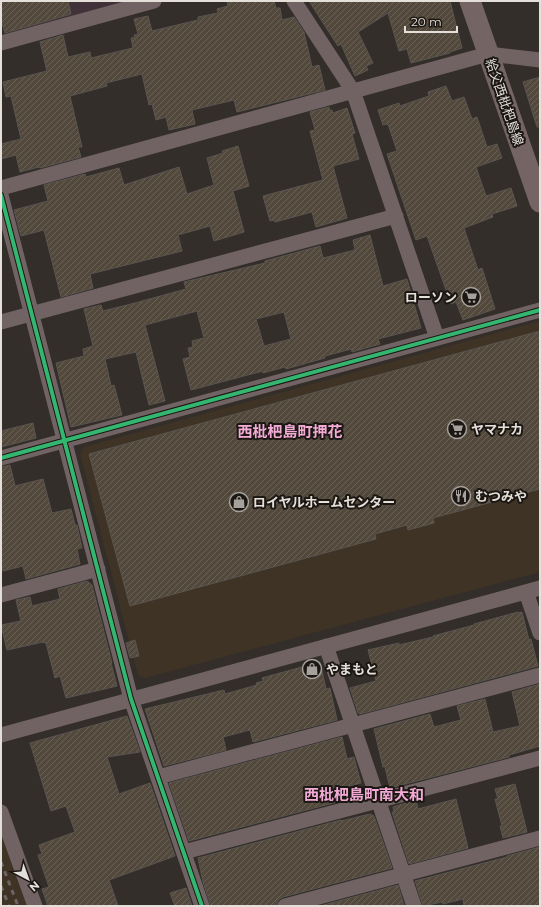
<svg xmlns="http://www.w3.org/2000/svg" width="541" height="907" viewBox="0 0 541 907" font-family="Montserrat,'Noto Sans JP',sans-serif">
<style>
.built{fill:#3f3326}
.industrial{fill:#413138}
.building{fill:url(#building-hatch);stroke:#595551;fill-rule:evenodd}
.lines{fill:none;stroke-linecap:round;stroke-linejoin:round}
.street{stroke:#716363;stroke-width:15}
.secondary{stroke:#746564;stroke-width:21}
.rail{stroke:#6e6562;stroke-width:3;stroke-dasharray:5 5;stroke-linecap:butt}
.cycleway-casing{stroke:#1b1713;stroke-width:6}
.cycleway{stroke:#33b770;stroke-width:4}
.labels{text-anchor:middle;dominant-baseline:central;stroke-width:4;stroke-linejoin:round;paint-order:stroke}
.street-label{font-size:13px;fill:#e5dfd9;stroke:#1b1713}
.poi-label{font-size:13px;font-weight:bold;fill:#e5dfd9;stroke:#1b1713;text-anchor:start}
.quarter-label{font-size:15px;font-weight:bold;fill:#f3abd6;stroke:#1b1713}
</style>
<defs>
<pattern id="building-hatch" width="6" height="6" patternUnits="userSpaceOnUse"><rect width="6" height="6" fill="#52483b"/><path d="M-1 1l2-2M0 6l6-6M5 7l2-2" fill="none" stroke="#6b6257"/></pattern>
</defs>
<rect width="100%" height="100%" fill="#332e29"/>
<path class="built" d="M540,321V572L145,678L138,675L80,454L84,447Z
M1,833L28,906H1Z"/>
<path class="industrial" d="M17,1H126L24,29Z"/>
<path class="building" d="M1,1H68L71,14L5,33L1,20Z
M227,1H274L276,8H280L282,20L294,17L304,32L312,67L319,65L325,90L237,112L234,100L192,110L195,124L169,130L166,117L156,120L152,104L149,105L142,74L106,83L107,86L70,96L82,147H78L81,157L40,168L39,167L20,172L16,155L1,159V144L21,139L11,96L6,97L3,82L47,71L40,42L63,35L68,57L90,52L91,58L133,48L131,38L135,37L134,35L138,34L134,19L148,16L152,31L198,20V17L218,13L217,9L228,6Z
M309,1H450L462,48L450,52V53L411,63L407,49L399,51L388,13L358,32L373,63L366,66L368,70L355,76L341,44L338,46Z
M540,77V127H537L523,82Z
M446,86L452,101L464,97L472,119L477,117L487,147L497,144L502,158L476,167L486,196L511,188L517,206L492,214L493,217L464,228L478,270L482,268L495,309L463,320L456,302L451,304L427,236L416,240L387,154L397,151L388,124L383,125L378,110L399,103L400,106L429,96L428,92Z
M329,107L330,111L332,110L333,113L347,108L355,133L352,134L359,159L333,166L347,218L316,227L312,212L275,222L274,220L270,221L263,196L323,180L310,131L315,130L310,112Z
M238,146L249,186L233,191L244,232L214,241L210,226L178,235L182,251L90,274L93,288L61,297L44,230L21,236L14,210L48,201L44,185L85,174L86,177L119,168L124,185L179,167L187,194L214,185L207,158L223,153L222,151Z
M370,235L383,286L407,279L421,328L378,339L380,344L352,352L351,349L325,356V358L286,369L285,367L263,373V371L191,390L183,359L190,357L188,348L193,347L192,341L204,338L197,311L145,325L165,401L149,405L136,352L105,359L111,386L114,385L122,415L71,427L56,363L84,356L83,349L93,346L84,309L101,305L103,311L135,303L186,289L184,282L265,263V261L320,246L323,258L355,250L353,240ZM284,312L291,339L264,346L256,319Z
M540,331V489L433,518L434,523L408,530L407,525L375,534L376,539L130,606L89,454Z
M33,423L36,438L1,447V431Z
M10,465L15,486L43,479L52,513L71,509L75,525H77L82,548L77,549L80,564L26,579L23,566L3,571L1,562V467Z
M87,581L92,585L112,663H111L117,686L66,698L60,676L55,678L46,643H44L43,642L7,650L1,625L21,621L16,600L30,597L32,606L60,599L58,589Z
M518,612V613L522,612L529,640L531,639L538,666L360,714L358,713L350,688L376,681L368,650L399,643V645L433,637V636L474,625V624Z
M135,640L139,656L130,658L126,643Z
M320,662L326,689L330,688L337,720L253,742L250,730L223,737L226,750L164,766L145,709L224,690L225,694L257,685L256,683L263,681L262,678Z
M540,684V746L509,755V757L390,788L385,767H383L374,729L430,714L434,727L461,720L457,706L485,699L493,732L520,726L512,692Z
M127,716L140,752L107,757L119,794L150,783L175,856L109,880L118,906H48L42,889L49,887L38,855L42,854L39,845L75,832L66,806L51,811L30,743Z
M342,737L347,759L354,757L361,783L337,789L338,792L334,793L337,802L189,841L169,783Z
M515,784L527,832L503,838L500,826H502L495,799H498L495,789Z
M456,799L468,848L409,864L392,812H394L393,807L416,800L418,809Z
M370,814L374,816L392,868L283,897L278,900L276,906H211L203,882L198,858L341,820V821Z
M540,847V906H464L463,899L443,904L442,902L423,906L415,881L507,857V856Z
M398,885L404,906H320Z
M186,888L192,906H175L170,893Z"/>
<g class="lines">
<path class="street" d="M294,1L353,91L437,338
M1,43L154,1
M1,188L488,54L540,60
M1,195L131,699L202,906
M1,322L396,216
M1,458L540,310
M526,592L540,633
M1,595L98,569
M326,646L414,906
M1,735L540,588
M158,777L540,675
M1,812L35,906
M184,852L540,758
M285,906L540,838"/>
<path class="secondary" d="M470,1L540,202"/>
<path class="rail" d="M1,862L18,906
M1,886L9,906"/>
<defs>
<path id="cycleway" d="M1,195L131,699L202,906
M1,458L540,310"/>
</defs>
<use href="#cycleway" class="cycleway-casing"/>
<use href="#cycleway" class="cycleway"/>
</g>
<defs>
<symbol id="supermarket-ring" viewBox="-11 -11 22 22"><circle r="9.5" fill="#1b1713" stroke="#a7a19b" stroke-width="1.5"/><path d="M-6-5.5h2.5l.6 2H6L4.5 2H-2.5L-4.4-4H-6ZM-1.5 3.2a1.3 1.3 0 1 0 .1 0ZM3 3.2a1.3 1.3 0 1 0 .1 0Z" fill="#a7a19b"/></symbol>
<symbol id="restaurant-ring" viewBox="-11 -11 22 22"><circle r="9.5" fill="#1b1713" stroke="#a7a19b" stroke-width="1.5"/><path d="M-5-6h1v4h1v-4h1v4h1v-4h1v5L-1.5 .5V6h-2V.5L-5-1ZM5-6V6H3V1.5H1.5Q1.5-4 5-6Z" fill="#a7a19b"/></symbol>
<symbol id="shop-ring" viewBox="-11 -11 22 22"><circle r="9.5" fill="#1b1713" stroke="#a7a19b" stroke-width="1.5"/><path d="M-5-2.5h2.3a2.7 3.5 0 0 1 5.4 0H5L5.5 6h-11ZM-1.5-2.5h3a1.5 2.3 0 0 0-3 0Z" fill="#a7a19b"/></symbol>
</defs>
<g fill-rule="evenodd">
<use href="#supermarket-ring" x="460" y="286" width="22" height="22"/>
<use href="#supermarket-ring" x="446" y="418" width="22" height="22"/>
<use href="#restaurant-ring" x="450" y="485" width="22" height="22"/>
<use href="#shop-ring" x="228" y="491" width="22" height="22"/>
<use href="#shop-ring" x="301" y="658" width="22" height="22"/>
</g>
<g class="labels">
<g class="street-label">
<text transform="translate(505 102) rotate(71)">給父西枇杷島線</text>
</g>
<g class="poi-label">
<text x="457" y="297" text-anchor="end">ローソン</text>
<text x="471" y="429">ヤマナカ</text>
<text x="475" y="496">むつみや</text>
<text x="253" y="502">ロイヤルホームセンター</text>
<text x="326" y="669">やまもと</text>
</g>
<g class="quarter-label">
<text x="290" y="431">西枇杷島町押花</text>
<text x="364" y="794">西枇杷島町南大和</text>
</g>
</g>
<rect width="541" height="907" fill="none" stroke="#e5dfd9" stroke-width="4"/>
<g transform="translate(28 879) rotate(139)" stroke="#1b1713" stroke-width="3" paint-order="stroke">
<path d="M0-3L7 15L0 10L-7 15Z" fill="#e5dfd9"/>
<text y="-6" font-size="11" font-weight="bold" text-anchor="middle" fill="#e5dfd9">N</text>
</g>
<path d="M405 26v6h52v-6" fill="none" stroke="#e5dfd9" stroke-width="2"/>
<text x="411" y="26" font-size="12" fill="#e5dfd9" stroke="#1b1713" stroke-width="3" paint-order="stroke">20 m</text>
</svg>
